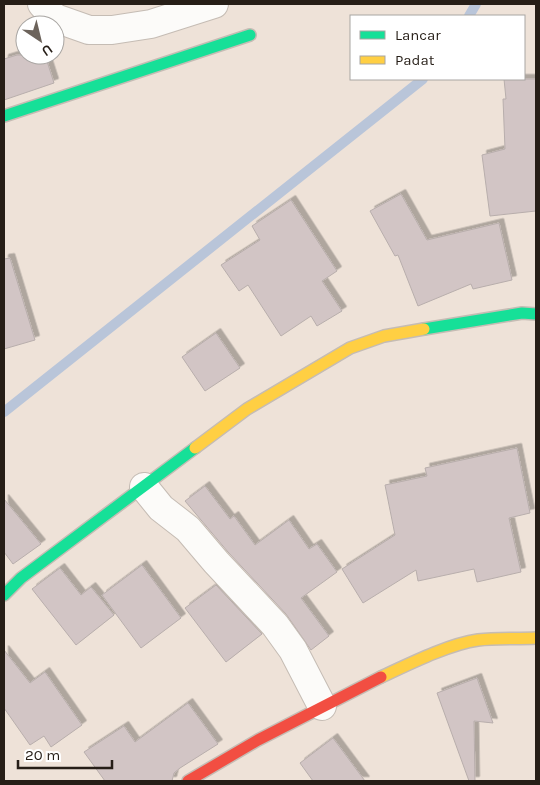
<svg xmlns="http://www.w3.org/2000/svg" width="540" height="785" viewBox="0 0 540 785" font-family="Karla,sans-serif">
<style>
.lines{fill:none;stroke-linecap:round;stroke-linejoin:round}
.stream{stroke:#b9c5d9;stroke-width:10}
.building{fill:#d2c5c5;stroke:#b8aeac;filter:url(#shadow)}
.street-casing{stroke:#c5bcb4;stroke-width:30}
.fast-casing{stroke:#c5bcb4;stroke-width:14}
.slow-casing{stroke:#c5bcb4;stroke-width:14}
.jam-casing{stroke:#c5bcb4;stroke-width:14}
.street{stroke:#fcfbf9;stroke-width:28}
.fast{stroke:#16e098;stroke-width:11}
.slow{stroke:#ffcf43;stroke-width:11}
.jam{stroke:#f24e42;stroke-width:11}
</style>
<defs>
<filter id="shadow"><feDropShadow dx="4.5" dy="-4.5" stdDeviation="0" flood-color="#0004"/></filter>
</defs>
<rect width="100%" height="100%" fill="#eee2d8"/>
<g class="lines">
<path class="stream" d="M469,16L476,4
M4,412L423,79"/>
</g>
<path class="building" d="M17,55H45L54,83L4,100V59Z
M504,79H536V211L490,216L482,155L505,149L503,99H506Z
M401,194L427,240L499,223L512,280L473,289L471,284L418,306L398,255L395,256L370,211Z
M291,200L337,271L322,281L342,311L317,326L311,316L281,336L248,285L239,291L221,265L260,240L252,226Z
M10,258L35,340L4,349V259Z
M216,333L240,368L205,391L182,357Z
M517,448L530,513L509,518L521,572L477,582L474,569L418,581L416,570L363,603L342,569L395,535L385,485L427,476L425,468Z
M205,486L230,519L234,516L255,545L289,520L309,549L317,544L337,572L301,598L329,636L311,650L286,614L228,552L185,501Z
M4,499L41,544L13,564L4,552Z
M142,565L181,618L141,648L102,595Z
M60,568L81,595L91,587L114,615L76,645L32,589Z
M216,585L262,634L226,662L185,608Z
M4,650L30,683L45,672L82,725L51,747L44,736L30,745L4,708Z
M477,678L493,723L474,721L475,781H469L437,693Z
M188,703L218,744L180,768L174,773L172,781H105L84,752L124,726L135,742Z
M333,738L365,781H313L300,763Z"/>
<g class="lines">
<defs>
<path id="street" d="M42,4L55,18L89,30H112L151,24L214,4
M144,487L161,508L188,529L216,562L275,625L293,650L322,706"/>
<path id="fast" d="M4,116L250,35
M424,329L522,313L536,314
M4,595L21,578L195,448"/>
<path id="slow" d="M195,448L247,409L350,348L384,336L424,329
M381,677C409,664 449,644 478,640C497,638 517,639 536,638"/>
<path id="jam" d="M188,781L258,740L381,677"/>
</defs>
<use href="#street" class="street-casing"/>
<use href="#fast" class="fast-casing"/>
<use href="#slow" class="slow-casing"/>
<use href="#jam" class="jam-casing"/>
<use href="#street" class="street"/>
<use href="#fast" class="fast"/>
<use href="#slow" class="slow"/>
<use href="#jam" class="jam"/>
</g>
<rect width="540" height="785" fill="none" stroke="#261e17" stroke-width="10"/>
<rect x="350" y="15" width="175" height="65" fill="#ffffff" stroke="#a8a5a2"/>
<rect x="360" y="31" width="25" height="8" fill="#16e098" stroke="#a8a5a2"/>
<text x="395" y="40" font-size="15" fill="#261e17">Lancar</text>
<rect x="360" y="56" width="25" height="8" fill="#ffcf43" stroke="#a8a5a2"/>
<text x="395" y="65" font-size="15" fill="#261e17">Padat</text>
<g transform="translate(40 40) rotate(145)"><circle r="24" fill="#ffffff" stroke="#a8a5a2"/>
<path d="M0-4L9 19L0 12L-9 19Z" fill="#6c635b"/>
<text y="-8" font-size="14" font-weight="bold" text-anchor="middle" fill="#261e17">U</text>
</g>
<path d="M18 760v8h94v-8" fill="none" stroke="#261e17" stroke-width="2.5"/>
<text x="25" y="760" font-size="15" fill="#261e17" stroke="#ffffff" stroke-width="4" paint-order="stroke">20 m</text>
</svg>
